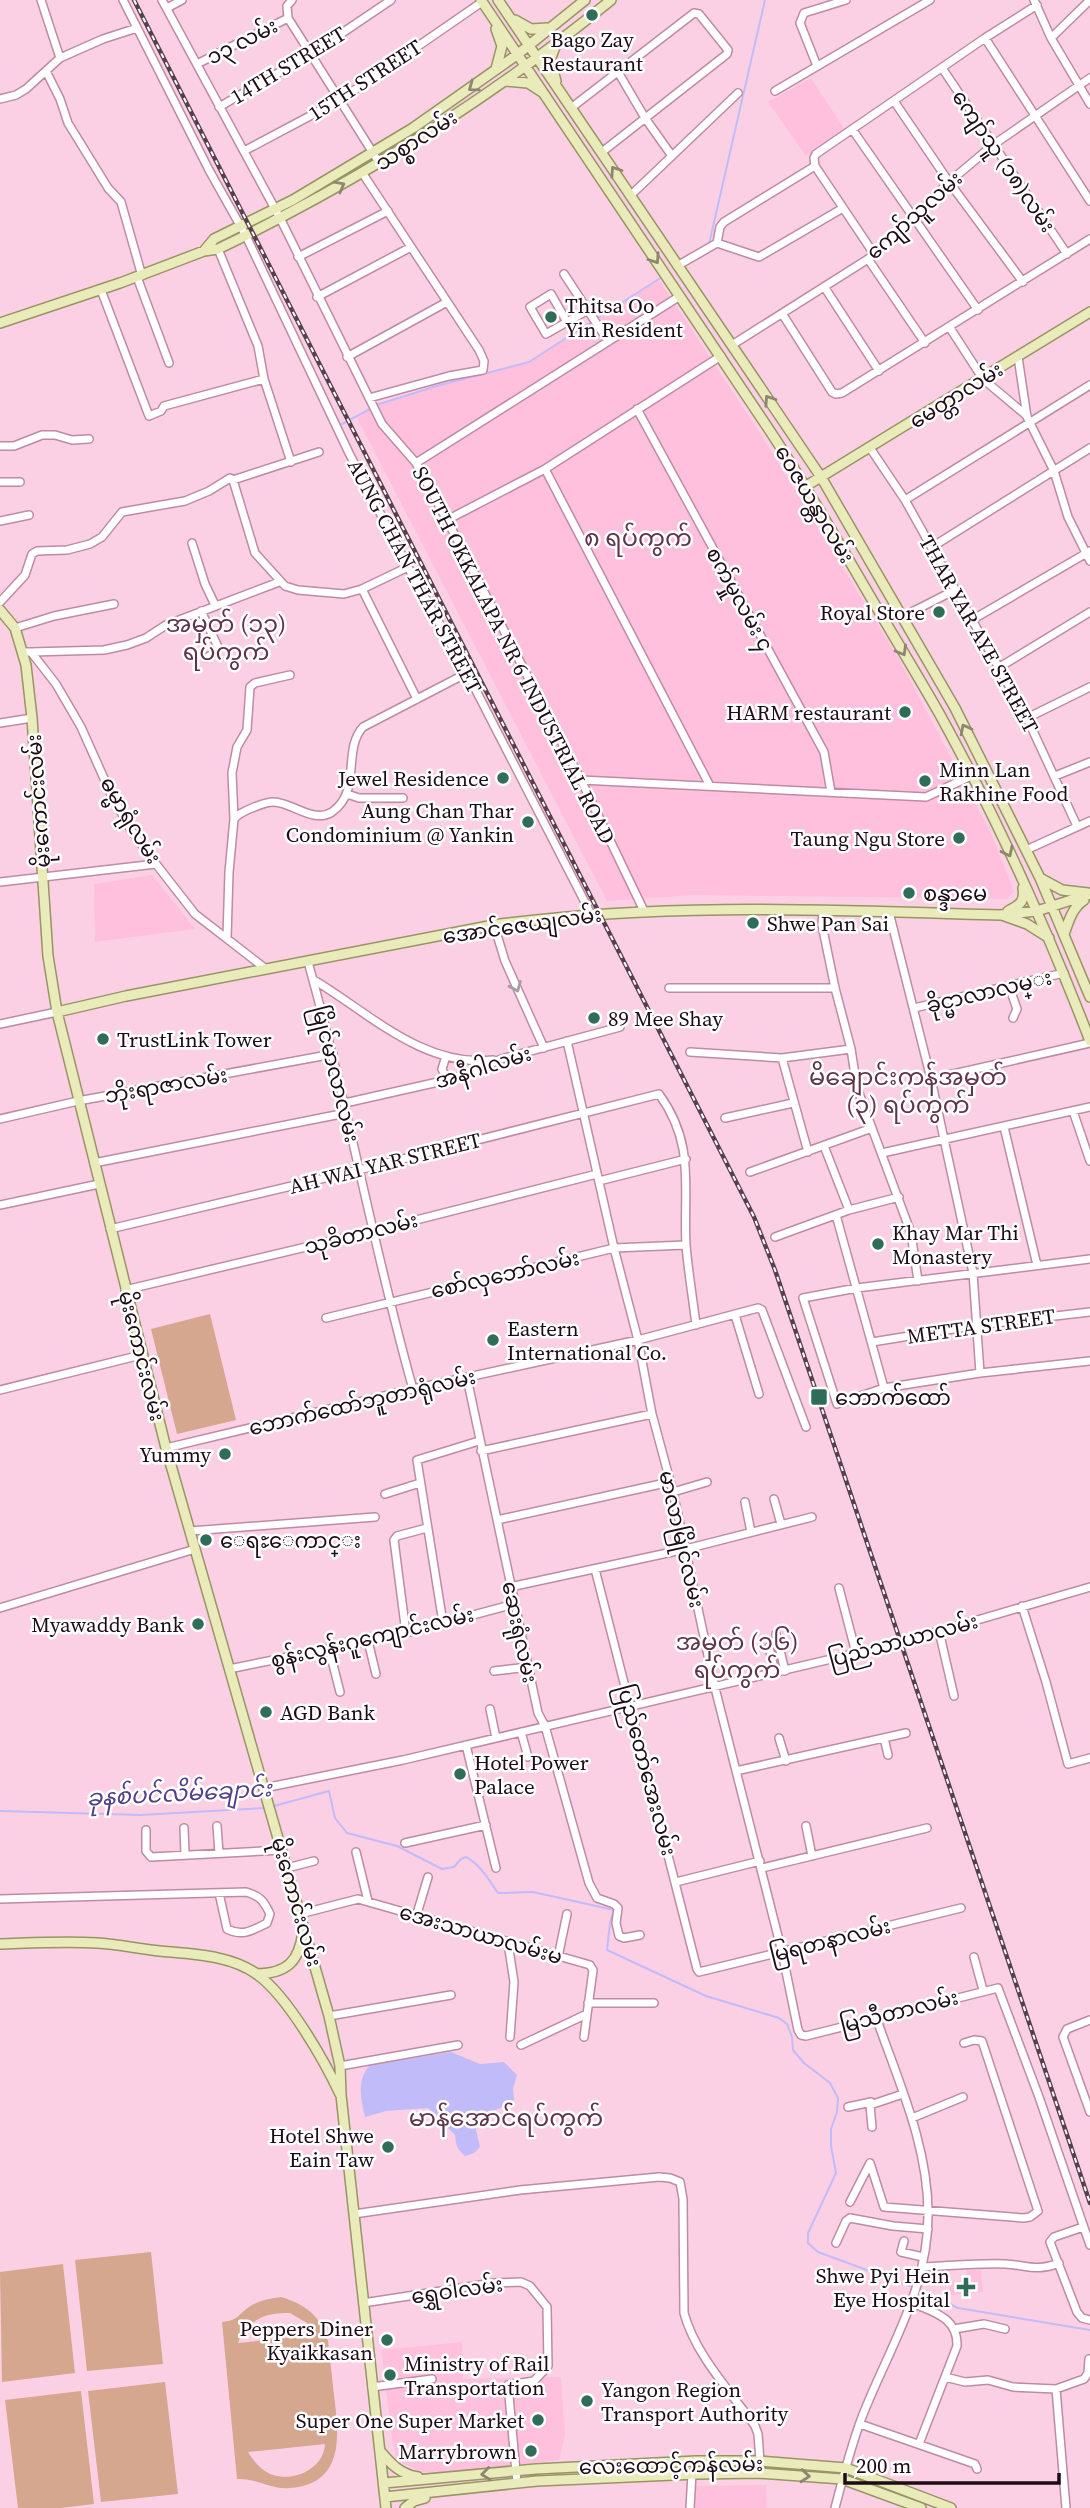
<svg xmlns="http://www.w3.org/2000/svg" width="1090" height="2508" viewBox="0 0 1090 2508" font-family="'Source Serif 4','Noto Sans Myanmar',serif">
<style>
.built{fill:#fec0dd}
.green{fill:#d5a78f;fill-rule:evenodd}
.water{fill:#c2bbf9}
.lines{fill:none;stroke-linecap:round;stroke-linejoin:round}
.stream{stroke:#c2bbf9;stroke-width:2}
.minor-casing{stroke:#be8ba3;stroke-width:10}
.major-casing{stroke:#989464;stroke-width:12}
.minor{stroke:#fff;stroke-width:7}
.major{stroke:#e9ebbb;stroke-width:9}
.rail-casing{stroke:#583f4c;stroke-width:4.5}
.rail{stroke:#fff;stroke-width:2;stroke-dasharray:5;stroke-linecap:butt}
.oneway{stroke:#8d8670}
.oneway2{stroke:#a59da1}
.poi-dot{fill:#2f6d59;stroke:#fff;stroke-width:2.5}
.labels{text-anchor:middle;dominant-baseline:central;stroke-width:5;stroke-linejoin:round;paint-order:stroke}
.poi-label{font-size:21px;fill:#1d0b15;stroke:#fff;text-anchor:start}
.street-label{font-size:21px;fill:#1d0b15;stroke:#fff}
.water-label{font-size:23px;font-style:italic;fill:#4e4089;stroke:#fff}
.quarter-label{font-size:24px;fill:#60344a;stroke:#fff}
</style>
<rect width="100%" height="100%" fill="#fcd0e4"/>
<path class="built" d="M811,78L845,130L806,156L768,102Z
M659,280L763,438L900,661L991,833L1014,891L1007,899L694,895L607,901L357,418L381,404L440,385L529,363Z
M152,875L195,929L95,942L94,884Z
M967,2270H981L983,2292L950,2295L949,2282L967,2281Z
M462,2342L463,2379L561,2377L565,2435L559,2460L446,2473L420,2472L397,2460L392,2439L381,2350Z
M766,2485L767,2508H694L696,2486Z"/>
<path class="green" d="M210,1314L236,1420L177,1434L151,1329Z
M151,2252L163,2364L87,2371L75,2260Z
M63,2264L75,2373L2,2382L0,2272Z
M281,2297C305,2304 321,2316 328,2341C330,2359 332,2377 334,2395C339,2435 345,2484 290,2488C271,2490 256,2478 237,2479L222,2322C241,2320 237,2314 252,2305C261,2300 271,2298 281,2297ZM290,2313L307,2323L315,2335L238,2343C248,2320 265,2312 290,2313ZM325,2444C324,2468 295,2482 273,2475C262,2471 254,2462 248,2452Z
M165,2382L178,2494L101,2502L88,2391Z
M81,2391L94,2504L61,2508H18L5,2400Z"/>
<path class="water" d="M451,2052L480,2064L504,2062L517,2075L513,2089L514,2100L501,2108L473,2117L480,2147L474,2153L465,2156C457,2149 456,2145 455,2135L428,2108L386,2111L365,2117C361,2099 356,2080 370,2065Z"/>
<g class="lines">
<path class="stream" d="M709,244L765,0
M596,319L662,277
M376,405L440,385L529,362L591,322
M342,424L372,408
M274,1806L329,1791L335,1818L347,1833L397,1846L442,1869L454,1867L461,1859L466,1857C480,1864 489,1880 498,1893L533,1892L614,1910L610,1923L607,1950L706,1996L779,2018L787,2024L792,2037L793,2050L804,2063L830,2083L838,2098L837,2112L831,2129V2146L836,2173L808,2233V2243L818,2252L913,2287
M0,1811L140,1815L265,1808
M918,2289L958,2308L1090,2330"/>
<defs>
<path id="minor" d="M41,0L60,58
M123,0L209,170L246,236L349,453L408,567L467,673L591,914
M162,0L280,218L382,424L416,463L447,520L581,780L644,911
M292,0L287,6L288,18L380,164
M1034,0L1051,38L1090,104
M167,8L182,0
M985,38L1090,201
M1051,38L1090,0
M197,64L288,18
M817,66L800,23L804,13L846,0
M942,68L1067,254
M46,71L60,99L68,123L108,188L121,202L142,276
M618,72L645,118L672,156
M775,91L930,0
M0,99L16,95L26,89L60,58L103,39L137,28
M894,101L949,182L1023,282
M219,107L311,54L391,0
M571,108L694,13L699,14L728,50L727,54L602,152
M852,129L978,310
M244,151L340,100L482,2
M815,166L814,158L816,154L985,38L1037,5
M815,166L874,254
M363,174L479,350L484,361L483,370L449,376L369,398
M631,195L738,93
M717,243L720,227L724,222L815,166
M218,249L258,346L264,379L291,462
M298,257L388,211
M868,259L925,343
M677,266L717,243L759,257L843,208
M564,274L608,341
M137,277L169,363
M825,288L879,371
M101,290L149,416L161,411L164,406L264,379
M317,297L411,247
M783,315L832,392L836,394L842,393L1090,239
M567,322L551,294L530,307L546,334L588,310
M950,328L983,379L1027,416
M732,345L868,259L914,218L949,182L993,145L1090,78
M347,357L447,302
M1018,357L1027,417L1054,471L1068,517L1090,561
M637,409L824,752L831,792
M0,446H14L42,435H55L72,440L89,439
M870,448L905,500L1027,718L1077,826
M416,463L680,296
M545,469L710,786
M233,480L319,452
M0,482H20
M905,500L1090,385
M447,520L545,469L721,356
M0,521L29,515
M192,543L205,584L215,605
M932,547L1090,448
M362,589L417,699
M0,602L25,575L32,554L37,551L67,550L90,544L102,537L122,512L185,501L209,491L230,478L233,480L255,553L285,586L298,590L344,594L362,589L408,567
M201,611L218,647V649L207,658
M902,617L955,590
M972,620L1090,551
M15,628L54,616L114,604
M23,652H31L56,684L81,727L111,794L131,830L156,864L195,914L266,969
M31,652L104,650L127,645L146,638L166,625L279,582
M998,668L1090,612
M1027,718L1090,687
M0,723L32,718
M1055,776L1090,762
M581,780L926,797L971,776
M347,794L359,798H403
M234,819C239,813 245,811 252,808C259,805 266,802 274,802C291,802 314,824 332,812C362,791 342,750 363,727L467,673
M1026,850L1090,821
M0,882L156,864
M823,910L822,925L835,988L851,1049L857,1088L911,1233L918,1281
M889,912L931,1079L973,1273L980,1373
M494,925L505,961L544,1048
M227,938L229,872L234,819L232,773L237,747L247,730L250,687L255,683L290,675
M308,962C348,1103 373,1248 413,1389
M314,980C369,1013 424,1068 493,1060
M1009,986L1017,1009L1013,1018
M669,988H835
M914,1008L1064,973
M0,1024L57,1012
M567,1041L614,1248L638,1340L652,1414L673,1492L715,1688L782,1952L798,2030L801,2035L806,2036L998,1988L1039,2097L1090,2245
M690,1052L782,1058L851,1049
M446,1056L442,1069L447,1080
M782,1058L808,1152
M931,1079L1090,1043
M345,1103L447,1080L469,1074L501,1059L620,1027
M1073,1111L1090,1161
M725,1118L793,1103
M0,1119L78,1101L333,1054
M1004,1127L1037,1265
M824,1146L849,1210
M882,1153L1090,1107
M94,1163L346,1113
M750,1172L872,1128
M599,1181L686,1159
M0,1205L99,1184
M836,1215L884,1388
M110,1229L359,1170L659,1094C696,1145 683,1187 686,1245C688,1271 693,1299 696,1325
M775,1237L849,1210L899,1197
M1090,1259L857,1288L803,1298L837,1404L884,1388L980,1373L1090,1361
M125,1290L373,1231L597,1174
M735,1315L759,1394
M326,1318L614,1248L686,1245
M872,1342L978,1325L1090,1312
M467,1378L538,1713L545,1726L589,1883L597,1898L614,1904L618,1908L616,1923L619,1936L624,1938L640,1935
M0,1390L141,1355
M166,1448L413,1389L638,1340L758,1308L762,1310L806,1427
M481,1451L652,1414
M673,1492L707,1482
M385,1494L420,1483
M774,1499L781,1524
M745,1502L751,1532
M497,1520L670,1482
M190,1531L375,1517
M595,1569L697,1969L699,1972L961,1908
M510,1587L686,1549L812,1517
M839,1588L856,1653
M1022,1606L1046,1682L1068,1764L1090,1758
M0,1608L195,1549
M443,1623L417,1460L479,1441
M939,1631L954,1696
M406,1633L394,1540L397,1536L427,1528
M776,1634L785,1671
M368,1641L376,1674
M769,1647L775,1673
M329,1649L340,1692
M229,1669L406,1633L514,1604
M494,1671L528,1667
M490,1709L496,1738
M521,1732L528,1757
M779,1738L786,1761
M884,1738L888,1755
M466,1745L496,1868
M736,1771L906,1733
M264,1788L403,1760L899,1643L1090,1587
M217,1826L219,1853
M806,1826L812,1856
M184,1828L185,1854
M146,1830V1851L151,1857L282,1850
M405,1843L486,1825
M356,1852L368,1901
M287,1868L314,1861
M762,1868L927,1828
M676,1882L760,1861
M0,1899L246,1892C260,1896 264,1901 270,1914L267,1923C253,1930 243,1937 227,1929L219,1893
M300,1914L358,1899L590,1965L593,1970L584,2037
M416,1917L428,1877
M508,1943L514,1982L510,2037
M558,1957L567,1914
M974,1957L983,1990
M588,2003H654
M329,2016L451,1995
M1090,2020L1067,2029L1063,2037L1090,2112
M521,2045L587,2014
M340,2066L458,2045
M848,2107L871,2102
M912,2118L963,2097
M872,2127L870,2105L903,2094
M870,2163L884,2207L1023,2218L1030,2217L1038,2211L982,2041L974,2040L964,2043
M850,2202L870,2163
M354,2214L520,2190L659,2177L670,2178L680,2182L683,2199L684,2313C695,2354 730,2391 755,2426L758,2434L760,2461
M1083,2227L1054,2237L1050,2242L1077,2312L1082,2318L1090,2320
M904,2241L901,2252L923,2257
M836,2243L846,2221L850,2218L893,2226L928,2229
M922,2267C949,2266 977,2263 1005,2264C1027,2265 1036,2272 1059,2263
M363,2303L493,2283L521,2282L530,2286L547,2307L548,2366L534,2381L508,2385L517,2483
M912,2303C934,2312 958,2318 957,2346L919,2444
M954,2329L984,2324L1005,2329
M945,2377L965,2382L988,2380L1013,2387L1056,2389L1084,2379L1088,2373L1089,2359
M372,2387L432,2379
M1056,2389L1066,2508
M860,2424L975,2464L977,2469
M690,2508L692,2474
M835,2508C843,2477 851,2446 862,2417C888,2350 928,2290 928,2216C929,2147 898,2081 876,2017"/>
<path id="major" d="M481,0L770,431C807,487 840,545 874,603C896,640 918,676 939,713C997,818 1047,929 1090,1041
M498,0L821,477L955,708L1040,878L1090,997
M515,20L531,29L547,28
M496,29L502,46L496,69
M555,47L550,60L556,81
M506,81L528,83L542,92
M204,251L214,239L293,200L413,128L518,54L585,0
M0,323L120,283L204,251L218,249C359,181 490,99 611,0
M806,486L1090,312
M0,610L15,628L26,665L32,718L48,956L57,1012L166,1448L329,2016L340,2066L341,2095L386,2508
M1040,878L1062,890L1088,893
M1008,911C1020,905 1025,902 1023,888
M1002,915L1027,924L1049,938
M1064,934C1069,921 1072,908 1084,900
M57,1012L126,996L494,925C662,902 831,910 1000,915L1037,911L1090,894
M0,1944C32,1943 64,1941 97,1943C118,1944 139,1949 160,1951C192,1954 232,1955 258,1975C288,1997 324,2060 340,2094
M257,1974C288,1973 299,1961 303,1932
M380,2451C391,2464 400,2474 418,2477
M384,2483L536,2469L696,2461H760L846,2468L951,2508
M385,2497L537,2481L697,2474L758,2473L842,2479L921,2508
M405,2508L414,2501L425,2498"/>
</defs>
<use href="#minor" class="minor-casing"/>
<use href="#major" class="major-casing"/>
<use href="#minor" class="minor"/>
<use href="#major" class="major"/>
<defs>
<path id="rail" d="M134,0L754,1217L775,1270L1090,2203"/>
</defs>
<use href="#rail" class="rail-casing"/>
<use href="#rail" class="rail"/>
</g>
<defs><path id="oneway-chevron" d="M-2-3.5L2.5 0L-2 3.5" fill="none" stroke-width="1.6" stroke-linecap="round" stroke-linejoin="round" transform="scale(1.75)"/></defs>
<g class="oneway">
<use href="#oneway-chevron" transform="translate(473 87) rotate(144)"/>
<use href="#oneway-chevron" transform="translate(615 171) rotate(-124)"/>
<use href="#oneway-chevron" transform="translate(340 186) rotate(-28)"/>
<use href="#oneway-chevron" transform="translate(655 259) rotate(56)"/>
<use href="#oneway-chevron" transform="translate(769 400) rotate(-124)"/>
<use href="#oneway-chevron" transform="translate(902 651) rotate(60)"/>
<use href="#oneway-chevron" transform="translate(965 729) rotate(-117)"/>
<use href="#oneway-chevron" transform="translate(1008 852) rotate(64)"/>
<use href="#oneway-chevron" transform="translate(486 2474) rotate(173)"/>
<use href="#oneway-chevron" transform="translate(805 2476) rotate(5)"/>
</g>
<use class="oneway2" href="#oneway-chevron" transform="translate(516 987) rotate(67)"/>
<g class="poi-dot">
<circle cx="592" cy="15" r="7"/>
<circle cx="551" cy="317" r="7"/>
<circle cx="939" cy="612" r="7"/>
<circle cx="905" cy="712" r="7"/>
<circle cx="503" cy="778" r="7"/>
<circle cx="925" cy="781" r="7"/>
<circle cx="528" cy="822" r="7"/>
<circle cx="959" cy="838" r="7"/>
<circle cx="909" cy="893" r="7"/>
<circle cx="753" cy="923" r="7"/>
<circle cx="594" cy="1018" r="7"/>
<circle cx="103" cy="1039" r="7"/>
<circle cx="878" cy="1244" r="7"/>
<circle cx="493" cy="1340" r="7"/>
<rect x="810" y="1388" width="18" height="18" rx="3.5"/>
<circle cx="225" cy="1454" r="7"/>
<circle cx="206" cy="1540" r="7"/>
<circle cx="198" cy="1624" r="7"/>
<circle cx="266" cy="1712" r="7"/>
<circle cx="460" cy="1774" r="7"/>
<circle cx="388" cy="2147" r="7"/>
<path d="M962.5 2276.5h7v7h7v7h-7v7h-7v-7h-7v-7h7z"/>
<circle cx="387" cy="2340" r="7"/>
<circle cx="390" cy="2375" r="7"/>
<circle cx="587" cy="2401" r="7"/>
<circle cx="538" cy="2420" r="7"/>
<circle cx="531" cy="2451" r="7"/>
</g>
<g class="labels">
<g class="poi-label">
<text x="592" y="39" text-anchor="middle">Bago Zay<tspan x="592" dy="24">Restaurant</tspan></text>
<text x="565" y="305">Thitsa Oo<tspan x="565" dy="24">Yin Resident</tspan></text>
<text x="925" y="612" text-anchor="end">Royal Store</text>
<text x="891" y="712" text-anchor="end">HARM restaurant</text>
<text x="939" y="769">Minn Lan<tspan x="939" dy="24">Rakhine Food</tspan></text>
<text x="489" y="778" text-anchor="end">Jewel Residence</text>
<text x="514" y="810" text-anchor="end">Aung Chan Thar<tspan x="514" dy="24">Condominium @ Yankin</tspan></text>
<text x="945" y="838" text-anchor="end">Taung Ngu Store</text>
<text x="923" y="893">စန္ဒာမေ</text>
<text x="767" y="923">Shwe Pan Sai</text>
<text x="608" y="1018">89 Mee Shay</text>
<text x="117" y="1039">TrustLink Tower</text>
<text x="892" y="1232">Khay Mar Thi<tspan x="892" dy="24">Monastery</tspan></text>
<text x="507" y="1328">Eastern<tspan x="507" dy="24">International Co.</tspan></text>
<text x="835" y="1397">ဘောက်ထော်</text>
<text x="211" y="1454" text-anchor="end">Yummy</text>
<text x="220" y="1540">ေရႊေကာင္း</text>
<text x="184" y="1624" text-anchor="end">Myawaddy Bank</text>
<text x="280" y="1712">AGD Bank</text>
<text x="474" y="1762">Hotel Power<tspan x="474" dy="24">Palace</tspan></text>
<text x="374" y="2135" text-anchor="end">Hotel Shwe<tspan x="374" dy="24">Eain Taw</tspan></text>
<text x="950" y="2275" text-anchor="end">Shwe Pyi Hein<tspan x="950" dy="24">Eye Hospital</tspan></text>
<text x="373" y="2328" text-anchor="end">Peppers Diner<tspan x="373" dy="24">Kyaikkasan</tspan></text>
<text x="404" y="2363">Ministry of Rail<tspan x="404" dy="24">Transportation</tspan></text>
<text x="601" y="2389">Yangon Region<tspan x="601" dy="24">Transport Authority</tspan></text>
<text x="524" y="2420" text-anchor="end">Super One Super Market</text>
<text x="517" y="2451" text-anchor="end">Marrybrown</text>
</g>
<g class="street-label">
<text transform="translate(242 41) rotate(-27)">၁၃ လမ်း</text>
<text transform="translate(288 65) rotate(-31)">14TH STREET</text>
<text transform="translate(365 80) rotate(-33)">15TH STREET</text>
<text transform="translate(416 140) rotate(-33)">သစ္စာလမ်း</text>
<text transform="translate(1004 161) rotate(56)">ကျော်သူ (၁၈)လမ်း</text>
<text transform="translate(914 215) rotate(-42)">ကျော်သူလမ်း</text>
<text transform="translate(956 395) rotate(-32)">မေတ္တာလမ်း</text>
<text transform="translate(815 504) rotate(59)">ဝေဇယန္တာလမ်း</text>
<text transform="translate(415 576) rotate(62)">AUNG CHAN THAR STREET</text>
<text transform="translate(740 599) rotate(61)">စက်မှုလမ်း ၄</text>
<text transform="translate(979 634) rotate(61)">THAR YAR AYE STREET</text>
<text transform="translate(514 655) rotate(63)">SOUTH OKKALAPA NR 6 INDUSTRIAL ROAD</text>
<text transform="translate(38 801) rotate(-94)">မိုးကောင်းလမ်း</text>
<text transform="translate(131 820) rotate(59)">ဓမ္မာရုံလမ်း</text>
<text transform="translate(522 925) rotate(-8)">အောင်ဇေယျလမ်း</text>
<text transform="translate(989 991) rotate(-13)">ခိုင္မာလာလမ္း</text>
<text transform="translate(483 1067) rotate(-17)">အနီဂါလမ်း</text>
<text transform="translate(336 1074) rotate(76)">မြိုင်မာလာလမ်း</text>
<text transform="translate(166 1085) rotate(-10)">ဘိုးရာဇာလမ်း</text>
<text transform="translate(385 1163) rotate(-14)">AH WAI YAR STREET</text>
<text transform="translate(361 1233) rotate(-14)">သုခိတာလမ်း</text>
<text transform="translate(505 1274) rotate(-13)">စော်လှဘော်လမ်း</text>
<text transform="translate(981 1326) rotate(-8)">METTA STREET</text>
<text transform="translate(142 1356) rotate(76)">မိုးကောင်းလမ်း</text>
<text transform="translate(362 1402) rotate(-13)">ဘောက်ထော်ဘူတာရုံလမ်း</text>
<text transform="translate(682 1539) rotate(77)">မာလာမြိုင်လမ်း</text>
<text transform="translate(520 1632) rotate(78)">ဆေးရုံလမ်း</text>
<text transform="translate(372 1637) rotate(-13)">စွန်းလွန်းဂူကျောင်းလမ်း</text>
<text transform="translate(903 1640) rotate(-15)">ပြည်သာယာလမ်း</text>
<text transform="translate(647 1770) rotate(75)">ပြည်တော်အေးလမ်း</text>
<text transform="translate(297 1902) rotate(74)">မိုးကောင်းလမ်း</text>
<text transform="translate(481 1934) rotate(16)">အေးသာယာလမ်းမ</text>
<text transform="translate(830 1940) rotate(-14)">မြရတနာလမ်း</text>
<text transform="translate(899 2011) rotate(-14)">မြသီတာလမ်း</text>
<text transform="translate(457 2290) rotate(-8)">ရွှေဝါလမ်း</text>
<text transform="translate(671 2465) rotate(-1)">လေးထောင့်ကန်လမ်း</text>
</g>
<g class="water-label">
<text transform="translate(179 1793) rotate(-3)">ခုနစ်ပင်လိမ်ချောင်း</text>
</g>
<g class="quarter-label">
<text x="638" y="537">၈ ရပ်ကွက်</text>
<text x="226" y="623">အမှတ် (၁၃)<tspan x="226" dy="28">ရပ်ကွက်</tspan></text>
<text x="908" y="1076">မိချောင်းကန်အမှတ်<tspan x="908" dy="28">(၃) ရပ်ကွက်</tspan></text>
<text x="737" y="1641">အမှတ် (၁၆)<tspan x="737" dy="28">ရပ်ကွက်</tspan></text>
<text x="506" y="2117">မာန်အောင်ရပ်ကွက်</text>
</g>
</g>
<path d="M845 2473v10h214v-10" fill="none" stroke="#1d0b15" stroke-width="3.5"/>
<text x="856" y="2473" font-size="21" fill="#1d0b15" stroke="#ffffff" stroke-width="5" paint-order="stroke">200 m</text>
</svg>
